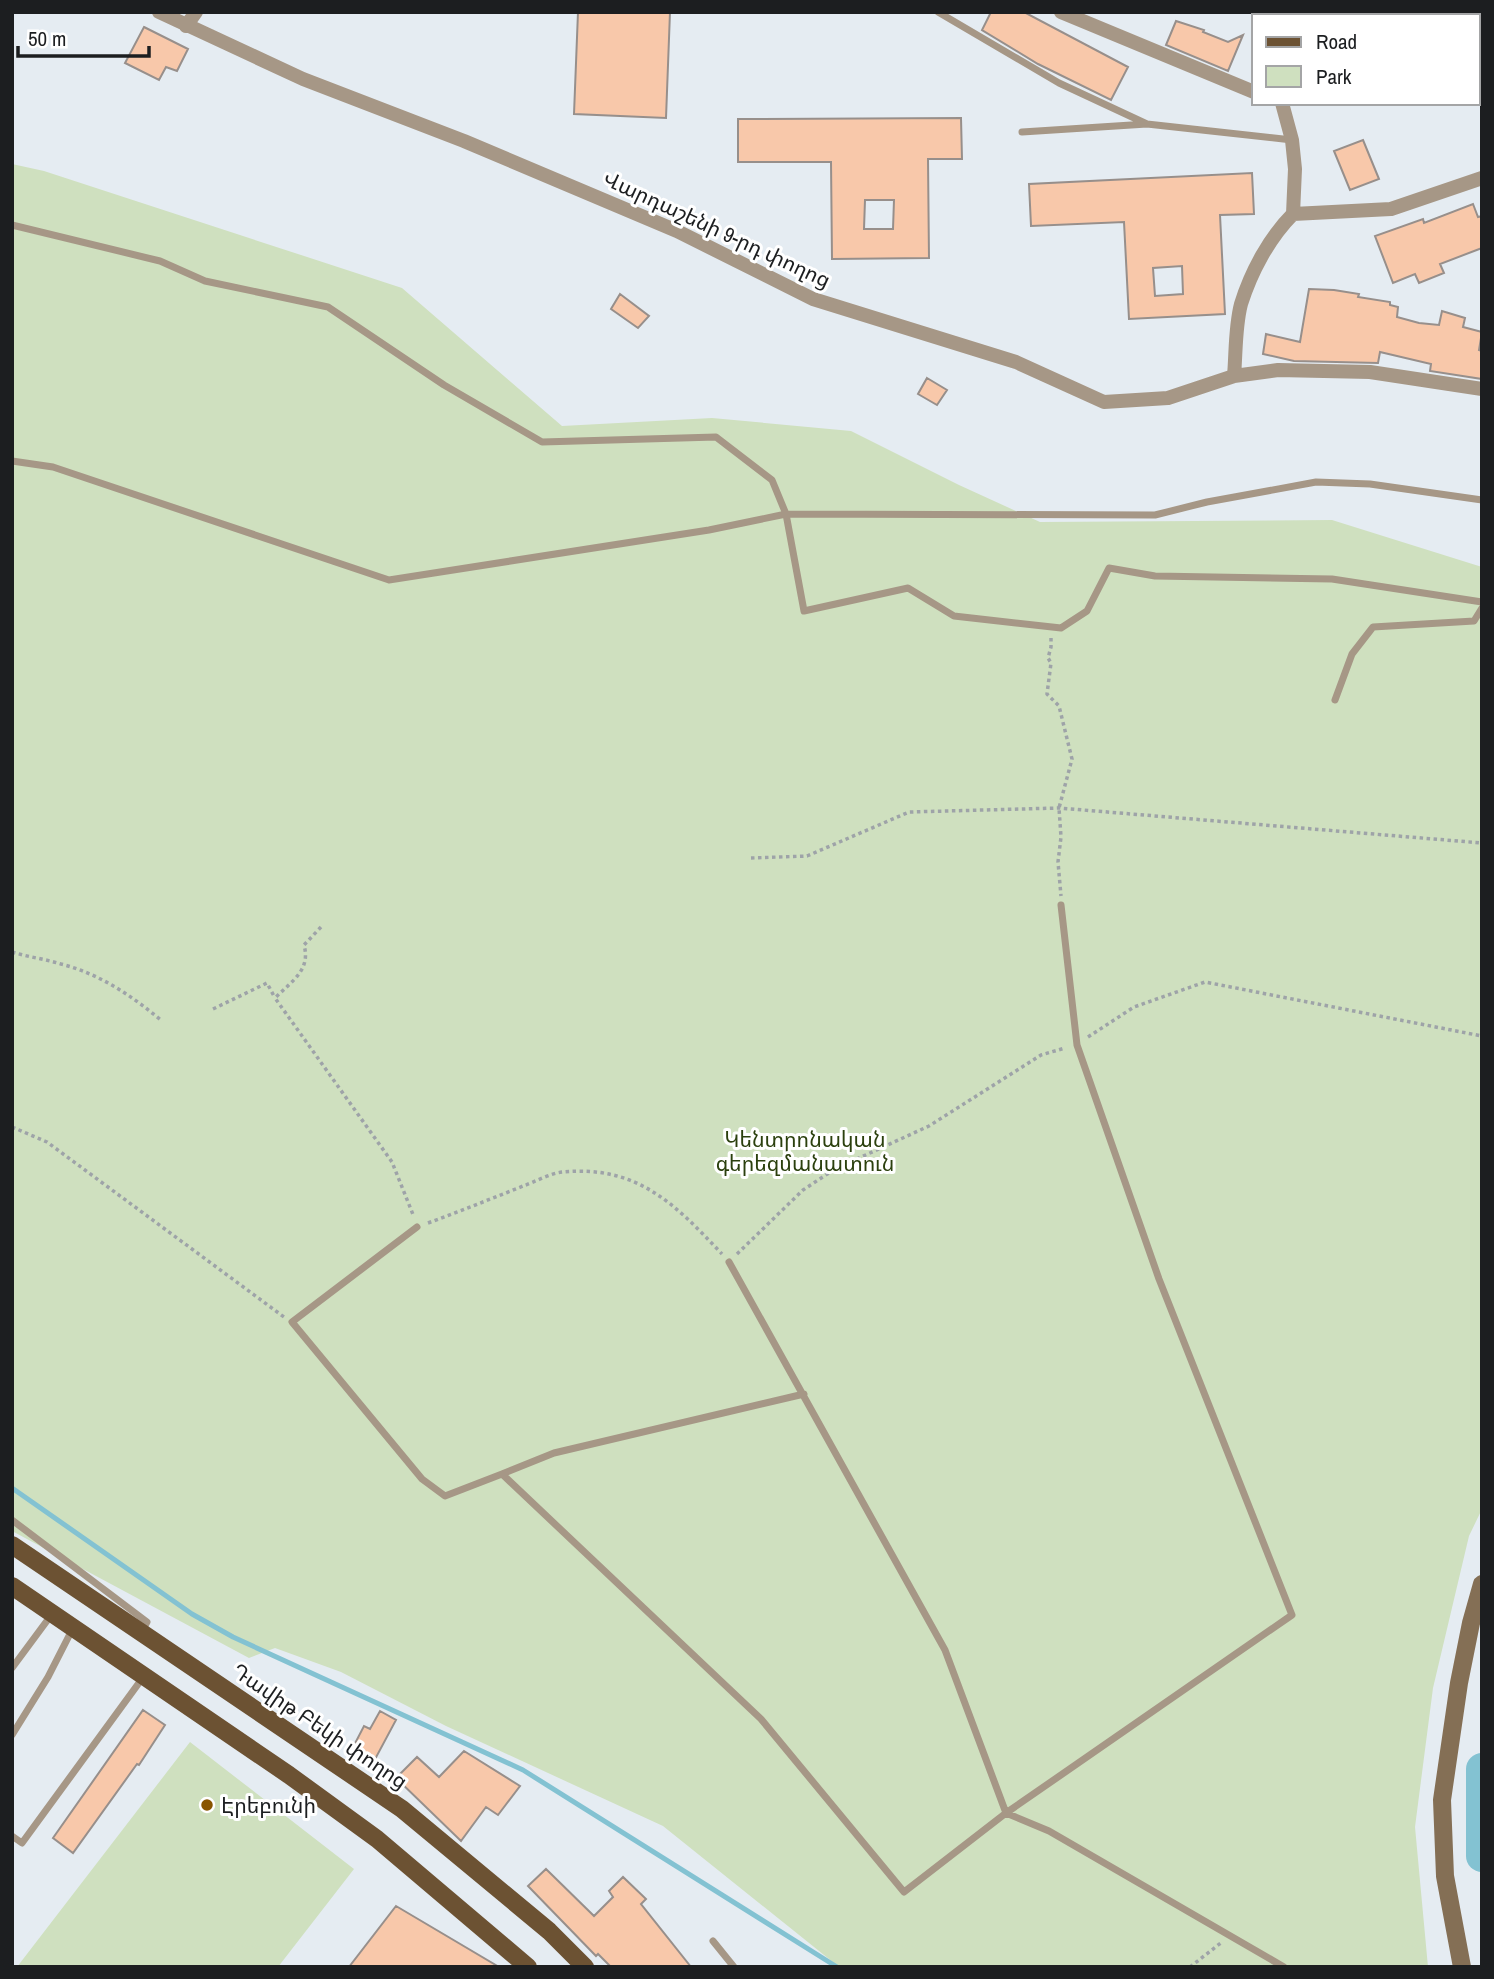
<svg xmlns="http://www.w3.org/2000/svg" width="1494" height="1979" viewBox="0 0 1494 1979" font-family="'Archivo Narrow','Noto Sans Armenian',sans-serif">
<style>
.green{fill:#cfe0bf}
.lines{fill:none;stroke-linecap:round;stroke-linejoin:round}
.stream{stroke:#83c2d2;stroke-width:5}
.river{stroke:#83c2d2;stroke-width:32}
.building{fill:#f8c8aa;stroke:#978f8b;stroke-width:2;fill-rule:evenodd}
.path{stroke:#9ea3a8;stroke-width:3.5;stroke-dasharray:3.5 3.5;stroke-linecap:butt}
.service{stroke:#a69786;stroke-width:7}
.minor{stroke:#a69786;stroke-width:14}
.secondary{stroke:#846f55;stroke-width:18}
.primary{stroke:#6c5233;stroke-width:18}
.poi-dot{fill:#895500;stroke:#fff;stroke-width:2.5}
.labels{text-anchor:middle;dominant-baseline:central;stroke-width:6;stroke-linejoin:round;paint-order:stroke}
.street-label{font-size:21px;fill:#1c1e20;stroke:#fff}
.park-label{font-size:21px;fill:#2b400e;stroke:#fff}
.poi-label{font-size:21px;fill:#1c1e20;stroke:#fff;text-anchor:start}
</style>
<rect width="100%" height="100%" fill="#e5ecf2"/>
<path class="green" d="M12,164L44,171L402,288L562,426L712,418L851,431L959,485L1040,522L1332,520L1482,567V1509L1469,1536L1433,1688L1415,1827L1428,1967H839L663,1826L446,1726L341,1672L275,1648L249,1658L12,1531Z
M190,1742L354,1869L278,1967H17Z"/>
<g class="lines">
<path class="stream" d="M12,1488L192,1614L233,1637L523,1770L837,1967"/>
<path class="river" d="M1482,1769V1856"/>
</g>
<path class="building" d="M578,12H670L666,118L574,114Z
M991,12H1024L1128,67L1111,100L1038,64L982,30Z
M1176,21L1204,30L1203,32L1228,42L1243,35L1228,71L1166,45Z
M144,27L188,49L177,71L166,67L159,80L125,63Z
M961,118L962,159H928L929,258L832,259L831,162H738V119ZM865,200H894L893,229H864Z
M1363,140L1379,179L1350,190L1334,151Z
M1252,173L1254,214L1220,215L1225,314L1129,319L1124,222L1031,226L1029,184ZM1182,266L1183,294L1155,296L1153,268Z
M1473,204L1478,217L1482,216V248L1440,264L1444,273L1419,283L1415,274L1393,283L1375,236L1423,219L1424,223Z
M1309,289L1334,290L1359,294L1358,297L1390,302V305L1398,307L1397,317L1419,323L1439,325L1442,311L1465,318L1463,327L1482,332L1479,350L1482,351V379L1430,371L1431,364L1380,352L1378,363L1294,361L1263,354L1266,334L1300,342Z
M620,294L649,316L638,328L611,309Z
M927,378L947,390L937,405L918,394Z
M143,1710L165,1725L139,1765L137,1764L73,1853L53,1838Z
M380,1711L396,1720L373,1763L351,1751L364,1726L370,1729Z
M464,1751L520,1786L498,1815L486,1807L461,1841L396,1778L417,1757L439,1777Z
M546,1869L594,1916L613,1897L609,1891L623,1877L646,1899L641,1904L691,1967H611L598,1954L596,1956L528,1886Z
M396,1906L499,1967H349Z"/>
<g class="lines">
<path class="path" d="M1051,638V647L1048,658L1051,663L1047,694L1059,706L1072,759L1059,808L1061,837L1058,862L1061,896
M751,858L807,856L909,812L1059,808L1482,843
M321,927L304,945C311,970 292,981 275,998L392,1162L414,1217
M12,952C28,957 45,959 61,964C100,974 132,996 162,1021
M213,1009L267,983L275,998
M1088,1037L1134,1007L1205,982L1482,1036
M12,1127L47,1142L284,1317
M428,1223C460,1211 491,1199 523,1186C535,1182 550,1173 563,1172C637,1165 675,1204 722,1254
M737,1254L803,1190L835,1169L929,1126L1041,1055L1065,1048
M1190,1967L1222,1942"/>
<path class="service" d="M938,12L1059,83L1147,124L1292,140
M1022,132L1147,124
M12,225L160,261L205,281L328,307L444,385L542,442L716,437L772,480L786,514L804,611L908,588L954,616L1061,628L1087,611L1109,568L1155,576L1332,579L1482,602
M12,461L53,467L389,580L709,530L786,514L1155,515L1207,502L1316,482L1370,484L1482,500
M1335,700L1352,654L1373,627L1474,621L1482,608
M417,1227L292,1322L422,1479L445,1496L502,1474L761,1719L904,1892L1006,1813L1049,1831L1284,1967
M729,1262L945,1650L1006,1813L1292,1615L1159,1279L1077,1045L1061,905
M502,1474L554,1453L804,1394
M12,1520L147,1622L142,1631
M12,1668L52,1614
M12,1735L48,1677L73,1628
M12,1836L22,1843L144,1676
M713,1941L734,1967"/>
<path class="minor" d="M159,12L303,79L464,141L677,231L813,299L1016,362L1104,402L1168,398L1234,376L1278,370L1370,372L1482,389
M1061,12L1254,92
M1475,16L1482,14
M186,26L196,12
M1293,214L1391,209L1482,178
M1234,376C1236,353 1235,327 1241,304C1251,272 1269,238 1293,214L1295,169L1292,140L1282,103"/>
<path class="secondary" d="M1462,1967L1445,1876L1442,1800L1459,1683L1471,1623L1482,1584"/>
<path class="primary" d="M12,1545L402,1809L549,1931L585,1967
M12,1586L289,1775L377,1839L528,1967"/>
</g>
<circle class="poi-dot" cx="207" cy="1805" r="7"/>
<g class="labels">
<g class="street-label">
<text transform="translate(717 229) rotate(25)">Վարդաշենի 9-րդ փողոց</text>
<text transform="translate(320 1726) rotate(34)">Դավիթ Բեկի փողոց</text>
</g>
<g class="park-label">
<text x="805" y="1139">Կենտրոնական<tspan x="805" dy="24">գերեզմանատուն</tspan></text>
</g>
<g class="poi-label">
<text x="221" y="1805">Էրեբունի</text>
</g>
</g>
<rect width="1494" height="1979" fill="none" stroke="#1c1e20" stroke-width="28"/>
<rect x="1252" y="14" width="228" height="91" fill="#ffffff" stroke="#a4a5a6" stroke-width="2"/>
<rect x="1266" y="37" width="35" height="10" fill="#6c5233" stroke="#a4a5a6" stroke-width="2"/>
<text x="1316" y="49" font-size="21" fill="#1c1e20">Road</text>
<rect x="1266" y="66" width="35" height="21" fill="#cfe0bf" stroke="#a4a5a6" stroke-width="2"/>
<text x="1316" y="84" font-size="21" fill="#1c1e20">Park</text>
<path d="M18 46v10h131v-10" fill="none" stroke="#1c1e20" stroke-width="3.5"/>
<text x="28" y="46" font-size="21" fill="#1c1e20" stroke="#ffffff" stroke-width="5" paint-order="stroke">50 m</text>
</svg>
